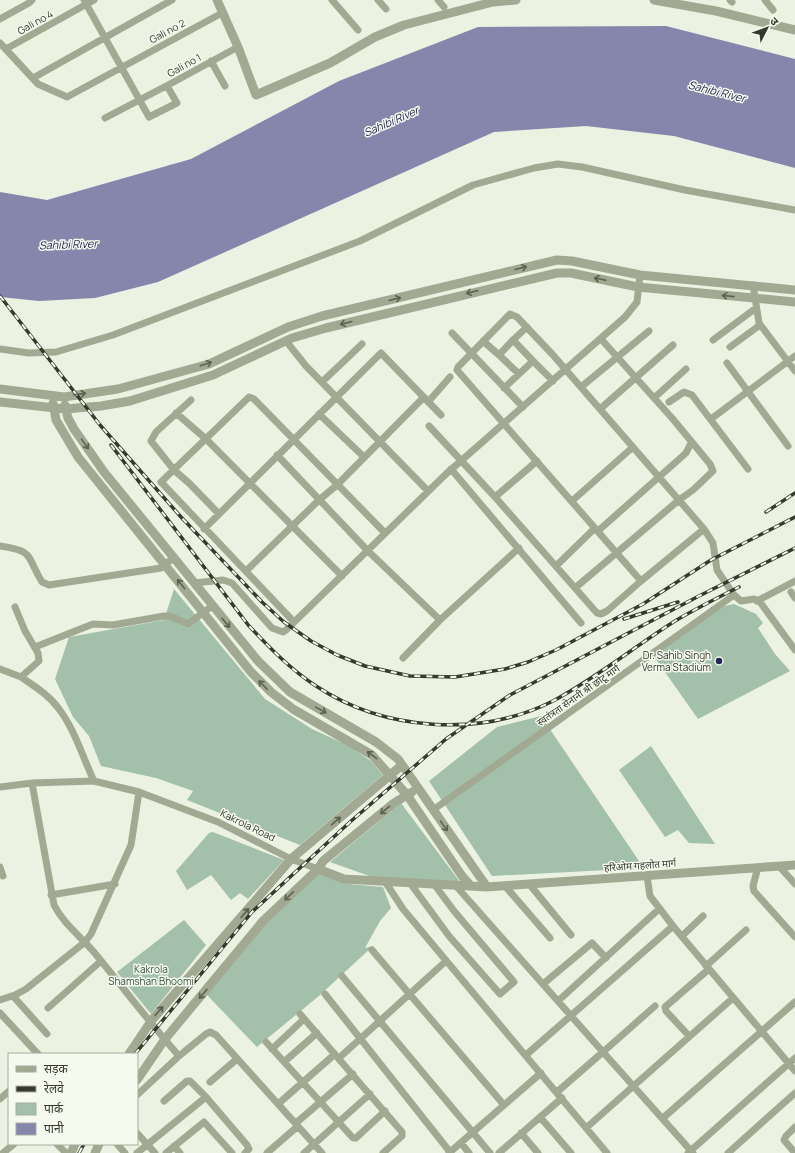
<svg xmlns="http://www.w3.org/2000/svg" width="795" height="1153" viewBox="0 0 795 1153" font-family="Manrope,'Noto Sans Devanagari',sans-serif">
<style>
.green{fill:#a3c0aa}
.water{fill:#8486ac}
.lines{fill:none;stroke-linecap:round;stroke-linejoin:round}
.minor{stroke:#a2a992;stroke-width:7}
.tertiary{stroke:#a2a992;stroke-width:9}
.rail-casing{stroke:#36392c;stroke-width:3.5}
.rail{stroke:#f5f9ee;stroke-width:2;stroke-dasharray:6;stroke-linecap:butt}
.oneway{stroke:#5c6050}
.poi-dot{fill:#252756;stroke:#f5f9ee;stroke-width:1.5}
.labels{text-anchor:middle;dominant-baseline:central;stroke-width:3;stroke-linejoin:round;paint-order:stroke}
.street-label{font-size:10px;fill:#36392c;stroke:#f5f9ee}
.poi-label{font-size:10px;fill:#36392c;stroke:#f5f9ee;text-anchor:end}
.park-label{font-size:10px;fill:#32553b;stroke:#f5f9ee}
.water-label{font-size:11px;font-style:italic;fill:#252756;stroke:#f5f9ee}
</style>
<rect width="100%" height="100%" fill="#ebf2e2"/>
<path class="green" d="M174,589L265,699L312,729L347,745L371,761L383,775L300,845L187,800L193,791L156,778L101,766L89,736L73,717L55,679L69,637L164,620Z
M734,604L756,614L763,623L758,628L775,654L790,671L698,719L653,655L724,606Z
M541,716L639,861L646,868L492,876L429,781L497,727Z
M651,746L715,844L689,843L678,830L665,837L619,770Z
M401,803L460,882L375,878L330,862Z
M213,832L284,860L248,899L240,893L231,900L211,875L187,890L176,871L209,833Z
M317,873L349,884L383,887L391,908L380,921L365,948L373,946L320,995L257,1047L207,995L270,919Z
M184,920L206,945L151,1014L117,972Z"/>
<path class="water" d="M666,26L795,59V168L674,136L586,126L494,132L158,282L95,298L39,301L0,297V192L47,200L191,159L339,81L478,27Z"/>
<g class="lines">
<path class="minor" d="M84,0L149,117L177,103L167,86
M332,0L358,30
M378,0L386,9
M438,0L444,7
M730,0L732,2
M765,0L773,10
M0,19L29,3L32,0
M0,43L38,84L67,97L222,13
M6,49L94,0
M211,61L225,86
M33,78L172,0
M105,118L170,84L238,47
M753,285L759,323L795,371
M452,333L523,407
M513,340L499,355L519,374
M713,340L756,308
M286,341L306,366L428,491
M483,341L499,355
M730,347L760,325
M0,349L29,353L56,352L113,335L360,241L473,185L534,168L558,164L582,167L685,190L795,210
M533,361L553,381
M727,363L788,446
M322,382L362,344
M581,387L649,331
M504,388L533,361L513,340L527,327
M654,398L686,369
M191,400L156,432L151,441L174,470L190,484L219,514
M428,402L450,377
M669,402L684,392L692,395L748,469
M600,409L673,345
M176,413L206,439L342,576
M319,414L364,457
M711,419L795,356
M429,426L495,497L597,613L601,614L607,611L641,581
M277,455L368,551L440,620
M451,469L581,623
M495,497L537,461
M572,501L633,447
M204,529L381,353L441,415
M704,529L641,581L457,370L458,367L510,314L517,317L553,355L704,529L713,543L717,570L734,595L741,601L754,599L760,602L795,650
M598,531L686,453L691,443
M0,546C35,551 26,556 42,582L49,585L161,568L173,558
M556,566L595,528
M246,571L319,500L337,485L424,397
M194,583L223,580L232,583L272,628L283,632L286,630L446,474L625,317L637,302L640,275
M575,588L679,500L693,490L713,471L710,464L672,418L601,339
M791,592L795,598
M757,601L795,581
M294,622L161,482L247,399L249,397L254,399L385,533
M35,647L93,624L113,625L164,616H170L188,624L212,606
M403,658L440,620L519,548
M0,669L21,677L39,661L38,653L25,631L15,607
M21,677C34,686 49,695 59,709C75,730 83,758 94,781
M32,783L54,905C63,923 80,936 93,951C122,986 149,1022 179,1056L206,1034L210,1032L216,1035L322,1153
M0,787L32,783L94,781L139,792L218,822L291,859L318,869
M433,810L734,595
M779,866L795,884
M0,867L3,876
M758,867L753,886L754,891L795,937
M386,883L403,909L607,1153
M410,883L449,936L500,994L514,982L454,911L434,884
M530,885L571,935
M456,886L603,1052L557,1092
M505,886L550,938
M51,895L115,884
M673,926L795,1071
M682,936L703,916
M372,950L504,1105
M706,966L746,930
M342,976L490,1153
M543,984L592,943L606,958
M325,994L450,1152
M13,996L47,1034
M0,1000L15,995L26,989L85,942L91,934L131,845L139,792
M558,1001L659,909
M655,1006L603,1052L693,1153
M48,1008L101,961
M0,1013L38,1054
M300,1014L402,1132V1136L383,1153
M689,1036L666,1011L665,1007L709,969
M266,1042L353,1138H356L385,1111
M272,1049L304,1019
M526,1055L673,926L650,896L647,876
M339,1058L446,961
M284,1062L317,1033
M210,1082L237,1059
M137,1095L179,1056
M0,1099L9,1091
M164,1101L187,1081H190L206,1097L247,1145L249,1149L245,1153
M278,1104L335,1054
M540,1117L571,1153
M663,1118L795,1002
M296,1123L353,1074
M795,1127L786,1136L784,1140L795,1153
M586,1128L733,998
M137,1133L155,1153
M521,1133L538,1153
M461,1143L469,1153
M57,1144L66,1153
M117,1144L125,1153
M174,1146L180,1153
M3,1153L14,1144
M137,1153L206,1097
M166,1153L204,1122L232,1153
M267,1153L298,1126
M304,1153L370,1094
M449,1153L541,1073
M499,1153L562,1098
M688,1153L795,1058
M728,1153L795,1093"/>
<path class="tertiary" d="M217,0L238,47L256,95L330,63L375,37L404,25L493,2L516,0
M654,0L716,11L795,30
M0,389L64,397L118,389L209,364L288,327L322,316L557,260L572,261L640,275L795,290
M0,402L65,409L101,406L130,401L213,375L292,338L326,328L557,273H571L638,287L795,302
M53,403L56,420L78,457L251,672L271,692L293,709L372,755L407,795L462,876L471,886
M65,405L68,418L74,429L104,472L258,661L290,692L376,742L398,759L487,887
M318,869L344,879L487,887L795,865
M129,1054L152,1020L291,859L402,765
M137,1080L165,1039L263,921L318,869L323,861L394,803L412,792
M71,1153L75,1144
M95,1153L99,1144"/>
<defs>
<path id="rail" d="M0,296L100,425L181,517L262,602L284,622L311,641L337,655L365,666L410,676L455,677L505,669L528,662L556,650L643,604L711,560L795,517
M111,445L249,626C270,648 290,669 316,686C384,731 480,738 553,701C596,678 634,647 675,621C695,609 717,598 739,587
M766,512L795,493
M624,619L678,602
M135,1054L252,912L350,822L446,739L510,695L699,596L795,548
M79,1153L84,1144"/>
</defs>
<use href="#rail" class="rail-casing"/>
<use href="#rail" class="rail"/>
</g>
<defs><path id="oneway-shaft" d="M-6 0H5M1.5-3L5.5 0L1.5 3" fill="none" stroke-width="1.6" stroke-linecap="round" stroke-linejoin="round"/></defs>
<g class="oneway">
<use href="#oneway-shaft" transform="translate(521 268) rotate(-14)"/>
<use href="#oneway-shaft" transform="translate(600 279) rotate(-168)"/>
<use href="#oneway-shaft" transform="translate(472 292) rotate(166)"/>
<use href="#oneway-shaft" transform="translate(728 296) rotate(-174)"/>
<use href="#oneway-shaft" transform="translate(395 299) rotate(-14)"/>
<use href="#oneway-shaft" transform="translate(346 323) rotate(166)"/>
<use href="#oneway-shaft" transform="translate(206 364) rotate(-18)"/>
<use href="#oneway-shaft" transform="translate(80 394) rotate(-8)"/>
<use href="#oneway-shaft" transform="translate(85 444) rotate(55)"/>
<use href="#oneway-shaft" transform="translate(181 584) rotate(-128)"/>
<use href="#oneway-shaft" transform="translate(226 623) rotate(50)"/>
<use href="#oneway-shaft" transform="translate(263 685) rotate(-135)"/>
<use href="#oneway-shaft" transform="translate(321 710) rotate(29)"/>
<use href="#oneway-shaft" transform="translate(372 755) rotate(-143)"/>
<use href="#oneway-shaft" transform="translate(385 810) rotate(141)"/>
<use href="#oneway-shaft" transform="translate(336 821) rotate(-41)"/>
<use href="#oneway-shaft" transform="translate(444 826) rotate(55)"/>
<use href="#oneway-shaft" transform="translate(289 896) rotate(136)"/>
<use href="#oneway-shaft" transform="translate(245 913) rotate(-49)"/>
<use href="#oneway-shaft" transform="translate(203 994) rotate(130)"/>
<use href="#oneway-shaft" transform="translate(159 1011) rotate(-49)"/>
</g>
<circle class="poi-dot" cx="719" cy="661" r="4"/>
<g class="labels">
<g class="street-label">
<text transform="translate(35 22) rotate(-29)">Gali no 4</text>
<text transform="translate(167 31) rotate(-28)">Gali no 2</text>
<text transform="translate(184 65) rotate(-29)">Gali no 1</text>
<text transform="translate(578 695) rotate(-35)">स्वतंत्रता सेनानी श्री छोटू मार्ग</text>
<text transform="translate(248 825) rotate(26)">Kakrola Road</text>
<text transform="translate(640 865) rotate(-4)">हरिओम गहलोत मार्ग</text>
</g>
<g class="poi-label">
<text x="711" y="655">Dr. Sahib Singh<tspan x="711" dy="12">Verma Stadium</tspan></text>
</g>
<g class="park-label">
<text x="151" y="969">Kakrola<tspan x="151" dy="12">Shamshan Bhoomi</tspan></text>
</g>
<g class="water-label">
<text transform="translate(717 91) rotate(14)">Sahibi River</text>
<text transform="translate(391 121) rotate(-24)">Sahibi River</text>
<text transform="translate(68 244) rotate(-2)">Sahibi River</text>
</g>
</g>
<rect x="8" y="1053" width="130" height="92" fill="#f5f9ee" stroke="#a9aca0"/>
<rect x="16" y="1066" width="20" height="6" fill="#a2a992" stroke="#a9aca0"/>
<text x="44" y="1073" font-size="12" fill="#36392c">सड़क</text>
<rect x="16" y="1086" width="20" height="6" fill="#36392c" stroke="#a9aca0"/>
<text x="44" y="1093" font-size="12" fill="#36392c">रेलवे</text>
<rect x="16" y="1103" width="20" height="12" fill="#a3c0aa" stroke="#a9aca0"/>
<text x="44" y="1113" font-size="12" fill="#36392c">पार्क</text>
<rect x="16" y="1123" width="20" height="12" fill="#8486ac" stroke="#a9aca0"/>
<text x="44" y="1133" font-size="12" fill="#36392c">पानी</text>
<g transform="translate(767 28) rotate(48)" stroke="#f5f9ee" stroke-width="3" paint-order="stroke">
<path d="M0-3L7 15L0 10L-7 15Z" fill="#36392c"/>
<text y="-6" font-size="11" font-weight="bold" text-anchor="middle" fill="#36392c">उ</text>
</g>
</svg>
